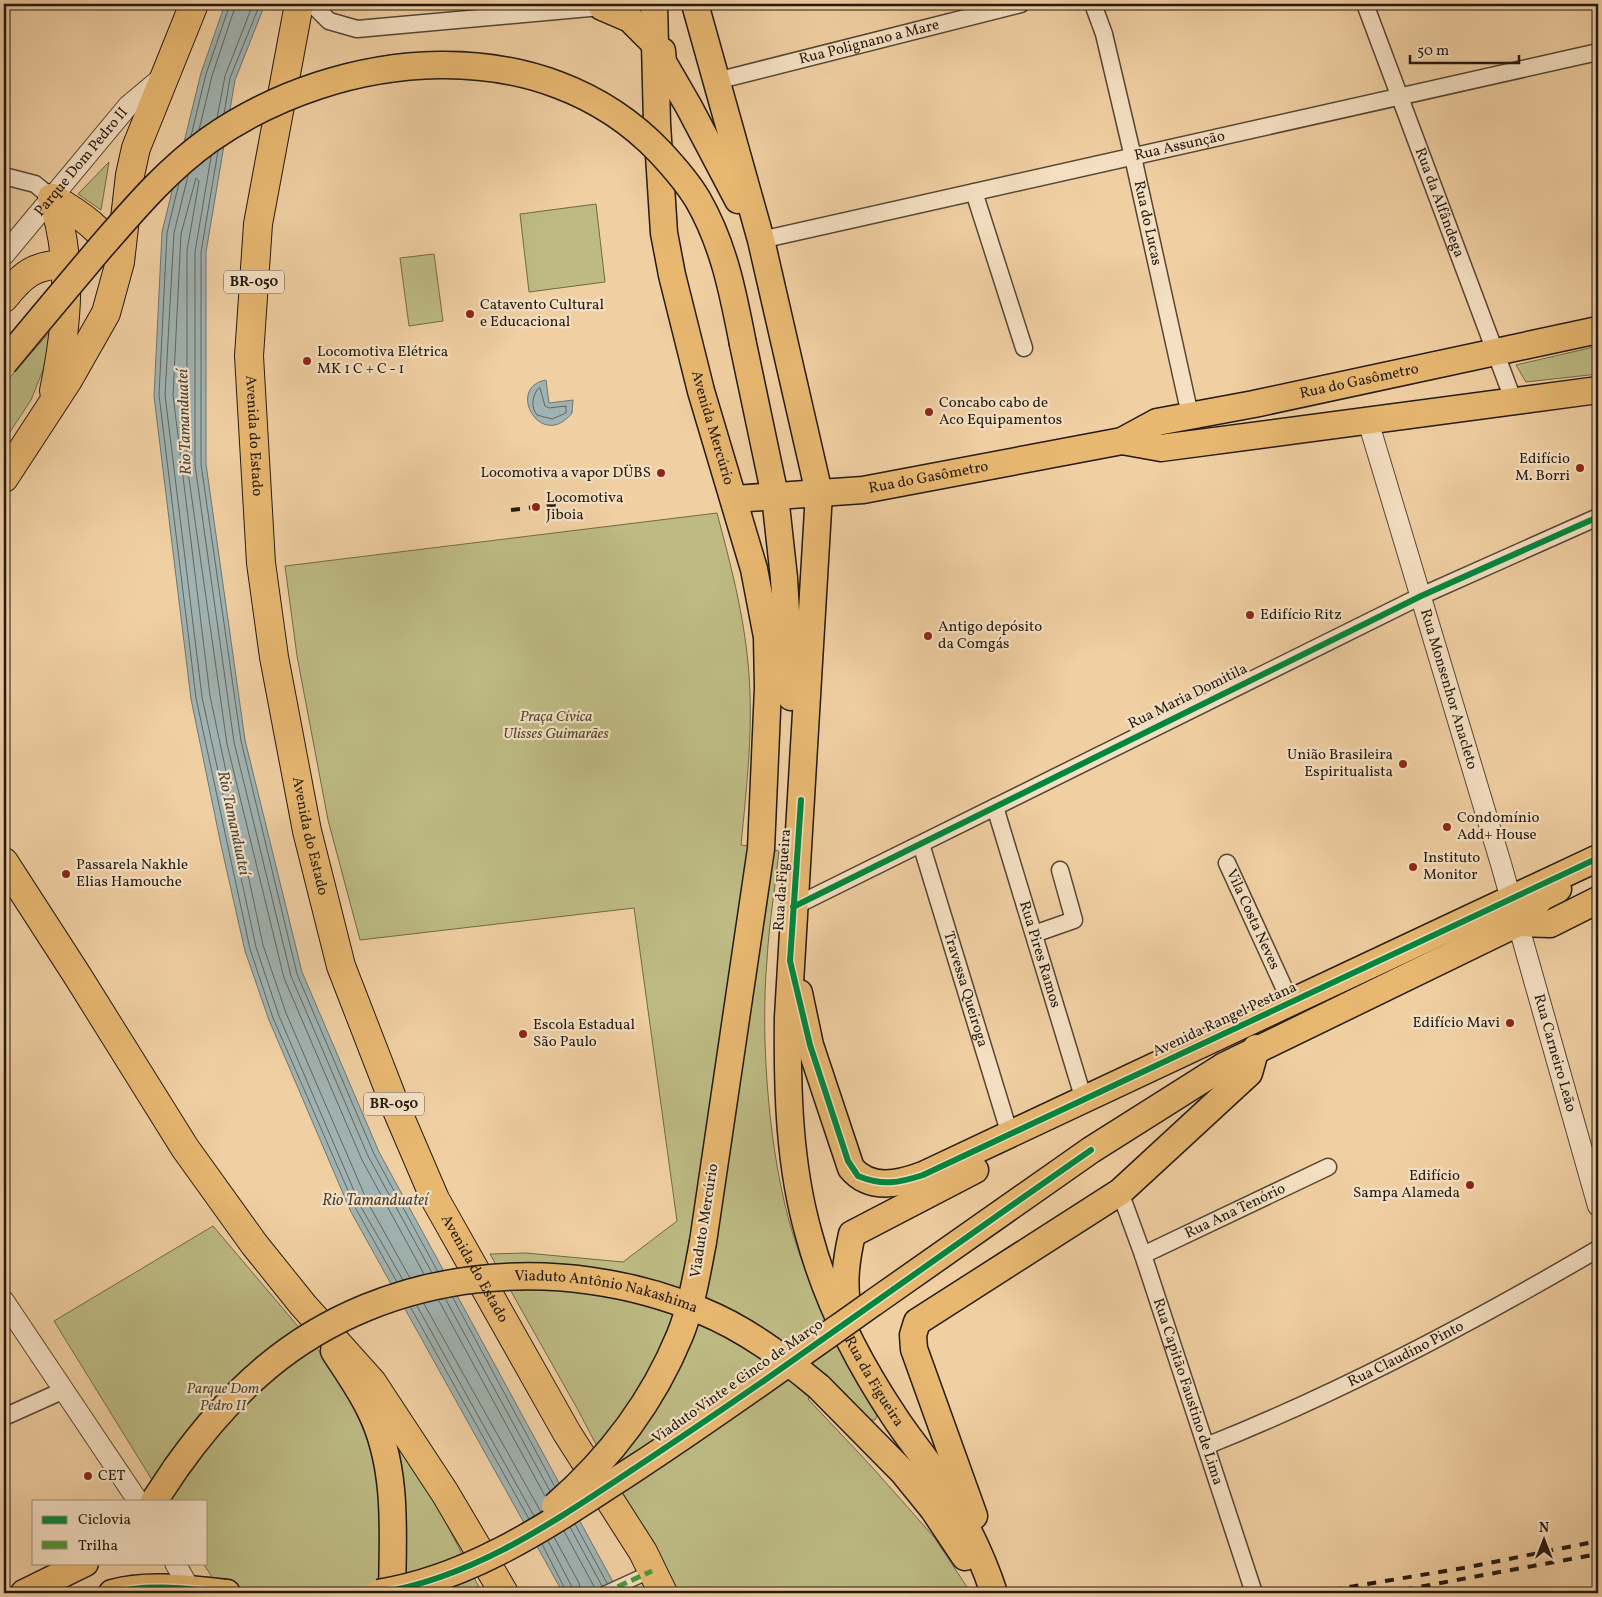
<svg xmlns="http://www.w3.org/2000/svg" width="1602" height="1597" viewBox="0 0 1602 1597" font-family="Vollkorn,serif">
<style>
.green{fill:#bdba83;stroke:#706a49}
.water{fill:#a0b3b2;stroke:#6e7671}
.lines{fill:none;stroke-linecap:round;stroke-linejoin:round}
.shore{stroke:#626660;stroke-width:1}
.pedestrian-casing{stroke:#564734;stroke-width:15}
.minor-casing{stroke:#564734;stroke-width:19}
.tertiary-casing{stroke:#564734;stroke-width:22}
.primary-casing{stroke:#231a0f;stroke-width:29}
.trunk-casing{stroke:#231a0f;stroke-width:30}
.pedestrian{stroke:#f5e0c3;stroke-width:12}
.minor{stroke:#f5e0c3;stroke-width:16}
.tertiary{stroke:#f5e0c3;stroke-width:20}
.primary{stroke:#e8b871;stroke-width:26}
.trunk{stroke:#e8b871;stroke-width:28}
.rail{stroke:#231a0f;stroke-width:4;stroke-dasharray:9 9;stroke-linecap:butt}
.primary-bridge-casing{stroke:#231a0f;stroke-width:29;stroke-linecap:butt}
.primary-bridge{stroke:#e8b871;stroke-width:26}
.quiet{stroke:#4d993c;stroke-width:5;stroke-dasharray:10 5;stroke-linecap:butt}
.cycleway-casing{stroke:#f5e0c3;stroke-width:9}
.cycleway{stroke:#00873e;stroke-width:6}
.poi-dot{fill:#8f2418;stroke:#f5e0c3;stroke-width:2}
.labels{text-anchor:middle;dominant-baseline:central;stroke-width:4.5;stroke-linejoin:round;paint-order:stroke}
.shield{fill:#f5e0c3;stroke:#625545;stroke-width:1}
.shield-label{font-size:14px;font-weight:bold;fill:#231a0f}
.street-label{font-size:15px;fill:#231a0f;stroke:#f5e0c3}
.poi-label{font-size:15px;fill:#231a0f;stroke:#f5e0c3;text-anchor:start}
.park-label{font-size:15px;font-style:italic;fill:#514a32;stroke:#f5e0c3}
.water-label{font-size:16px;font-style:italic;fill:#484840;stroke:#f5e0c3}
</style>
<rect width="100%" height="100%" fill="#f0cfa2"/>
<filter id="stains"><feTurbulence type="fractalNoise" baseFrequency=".004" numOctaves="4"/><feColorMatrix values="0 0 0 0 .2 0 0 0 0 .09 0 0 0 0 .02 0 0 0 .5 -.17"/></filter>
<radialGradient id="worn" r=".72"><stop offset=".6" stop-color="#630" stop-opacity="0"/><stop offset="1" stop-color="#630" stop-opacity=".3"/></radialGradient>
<path class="green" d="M109,162L101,210L78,194Z
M596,204L605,282L529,292L520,214Z
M434,254L443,321L409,326L400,258Z
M56,325L47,360L31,400L4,441V384Z
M1598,346V374L1526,382L1516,365Z
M717,513C730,562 743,611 748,662C754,723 747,784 741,845L779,851C775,888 769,924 767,960C760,1040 769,1155 792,1231C812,1297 845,1356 877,1416L875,1420H871L830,1379L808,1399L872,1467L934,1537L971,1593H674L578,1410L490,1254L526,1253L623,1262L677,1221L634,908L360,940L328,820L297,656L285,566Z
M213,1226L418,1468L482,1593H222L203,1563H206V1501H165L54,1321Z"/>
<path class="water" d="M225,4H265L235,80L206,252V464L245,740L302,972L379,1152L619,1593H563L351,1212L269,1020L245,951L221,845L191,699L154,396L162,232L201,73Z
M546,380L549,403L573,400L572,413C541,452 505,387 546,380Z"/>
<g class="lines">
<path class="shore" d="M224,114L230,78L260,4
M217,118L225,76L253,4
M199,130L212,76L236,4
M191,136L206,74L230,4
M218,151L201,252V464L241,741L297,974L374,1154L438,1272
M211,157L195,252V465L234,742L291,976L368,1156L432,1273
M188,176L174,233L165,395L202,697L256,947L279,1016L361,1207L403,1280
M179,183L167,233L159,395L196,698L250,949L273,1018L356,1209L397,1282
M540,388L545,406L549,408L566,406V413L552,419L537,415C531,407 532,398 537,390Z
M410,1278L368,1203L286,1013L263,945L210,696L173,395L181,234L196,178L199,181L187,251V465L227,744L284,978L362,1160L424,1274
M453,1298L555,1487
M446,1300L550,1491
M439,1301L545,1496
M424,1304L541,1512
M417,1306L534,1516
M411,1308L529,1519
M575,1524L607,1583
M570,1527L602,1586
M564,1531L597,1592
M554,1537L579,1583L581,1593
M548,1541L572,1587L573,1593
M542,1544L567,1593"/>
<defs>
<path id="pedestrian" d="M604,1593L652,1571"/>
<g id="minor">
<path d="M312,4L329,21L357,29L634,4"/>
<path id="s1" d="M1093,4L1104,34L1133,157L1190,415"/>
<path id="s2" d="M1365,4L1514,402"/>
<path id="s3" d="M716,81L1021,4"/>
<path d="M4,176L35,184L52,198"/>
<path d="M974,192L1024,348"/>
<path id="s4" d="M761,240L1598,52"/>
<path id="s5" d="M995,807L1084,1100"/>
<path id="s6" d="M921,844L1010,1135"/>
<path id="s7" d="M1227,863L1291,1003"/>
<path d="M793,907L1421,596L1598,517"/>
<path d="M1034,934L1074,920L1060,870"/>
<path id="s8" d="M1120,1192L1143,1255L1254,1593"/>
<path id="s9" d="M1143,1255L1328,1167"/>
<path d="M4,1417L62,1391"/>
<path id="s10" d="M1206,1446C1342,1392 1472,1323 1598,1249"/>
</g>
<g id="tertiary">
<path id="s11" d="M4,255L128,106L165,75"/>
<path id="s12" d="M1368,421L1501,864L1598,1206"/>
<path d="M4,1301L138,1501"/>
<path d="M175,1563L192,1593"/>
</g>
<g id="primary">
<path id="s13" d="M654,4L657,124L664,233L672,275L701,391L754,569L767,637L768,688L761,849L703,1242"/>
<path id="s14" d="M695,4L761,240L819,493L788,1017C787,1090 789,1165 809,1235C826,1299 858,1362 894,1416C908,1438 925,1457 938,1478C961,1514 981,1553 994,1593"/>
<path d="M602,7L630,19L656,45"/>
<path d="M662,51L663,62L689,107L738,200"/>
<path d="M743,344L775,496L784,578L791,697"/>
<path d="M1122,441L1161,448L1598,390"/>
<path id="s15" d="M734,499L863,490L1122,441L1157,422L1254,404L1598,330"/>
<path d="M1518,923L1550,924L1598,900"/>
<path d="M799,993L810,1045L851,1168C870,1191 899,1184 923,1175L1598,858"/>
<path d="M873,1303L1091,1150L1224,1066L1518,923L1542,897L1558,889"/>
<path d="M849,1317C843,1286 845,1265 852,1234L975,1170"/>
<path d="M334,1351C346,1370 360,1389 370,1410C398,1466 393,1533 392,1593"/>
<path d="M819,1387L903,1472L933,1509L965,1557"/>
<path d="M154,1501L176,1468"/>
<path d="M974,1516L914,1349L913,1335L917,1322L1120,1192L1249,1073L1256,1048"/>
<path d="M24,1593L85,1563"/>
<path d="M112,1593C148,1583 190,1589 227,1593"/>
</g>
<g id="trunk">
<path id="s16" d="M299,4L258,224L249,356L261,563L274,657L307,831L341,966L396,1108L435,1199L567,1433L643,1552L663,1593"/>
<path d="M52,198C74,260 67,327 54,391"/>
<path d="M52,198C80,214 104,230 119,260"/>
<path d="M4,298C23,274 34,265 66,264"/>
<path d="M4,478L68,380L106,313L120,262L130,175L136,148L194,4"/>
<path d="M4,862L77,975L185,1148L254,1244L303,1305L372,1382L445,1493L504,1593"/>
</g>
</defs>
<use href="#pedestrian" class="pedestrian-casing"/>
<use href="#minor" class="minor-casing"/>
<use href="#tertiary" class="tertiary-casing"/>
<use href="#primary" class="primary-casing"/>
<use href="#trunk" class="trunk-casing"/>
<use href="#pedestrian" class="pedestrian"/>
<use href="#minor" class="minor"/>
<use href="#tertiary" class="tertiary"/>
<use href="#primary" class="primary"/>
<use href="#trunk" class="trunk"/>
<path class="rail" d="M511,510L561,504
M1314,1593L1469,1567L1598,1541
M1386,1593L1598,1554"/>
<defs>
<g id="primary-bridge">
<path d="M4,363C36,324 69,285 101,247C135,208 167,170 209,140C340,48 542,28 660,152C674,167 688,183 698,200C724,245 733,293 743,344"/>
<path id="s17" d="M176,1468C203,1430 231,1397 267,1367C387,1267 561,1252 702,1311C746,1329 783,1357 819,1387"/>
<path d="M555,1506C609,1459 653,1401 680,1335C692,1305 697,1273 703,1242"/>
<path d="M378,1593C474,1578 554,1521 634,1469C715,1416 794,1359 873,1303"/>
</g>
</defs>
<use href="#primary-bridge" class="primary-bridge-casing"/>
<use href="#primary-bridge" class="primary-bridge"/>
<path class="quiet" d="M604,1593L652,1571"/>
<defs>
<path id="cycleway" d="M801,800L790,961L810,1045L848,1161L858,1176C882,1186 899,1183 923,1175L1598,858
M793,907L1421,596L1598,517
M112,1593C148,1583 190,1589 227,1593
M378,1593C467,1579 543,1529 617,1480C667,1447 716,1414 765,1380C874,1303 982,1226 1091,1150"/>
</defs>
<use href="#cycleway" class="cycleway-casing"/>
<use href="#cycleway" class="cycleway"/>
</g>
<g class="poi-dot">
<circle cx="470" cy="314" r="5"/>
<circle cx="307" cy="361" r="5"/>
<circle cx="929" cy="412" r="5"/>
<circle cx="1580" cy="468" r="5"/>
<circle cx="661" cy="473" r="5"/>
<circle cx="536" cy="507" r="5"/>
<circle cx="1250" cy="615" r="5"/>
<circle cx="928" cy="636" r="5"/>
<circle cx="1403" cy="764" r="5"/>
<circle cx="1447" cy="827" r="5"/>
<circle cx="1413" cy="867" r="5"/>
<circle cx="66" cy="874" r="5"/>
<circle cx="1510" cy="1023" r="5"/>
<circle cx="523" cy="1034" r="5"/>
<circle cx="1470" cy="1185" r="5"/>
<circle cx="88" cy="1476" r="5"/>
</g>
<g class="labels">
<g class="shield">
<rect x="224" y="270.5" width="60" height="23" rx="4"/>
<rect x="364" y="1092.5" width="60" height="23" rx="4"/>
</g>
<g class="shield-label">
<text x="254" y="282">BR-050</text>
<text x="394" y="1104">BR-050</text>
</g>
<g class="street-label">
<text stroke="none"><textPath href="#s3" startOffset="158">Rua Polignano a Mare</textPath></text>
<text stroke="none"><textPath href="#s4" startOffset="429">Rua Assunção</textPath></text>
<text stroke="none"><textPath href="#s11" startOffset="121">Parque Dom Pedro II</textPath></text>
<text stroke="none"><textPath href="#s2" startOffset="212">Rua da Alfândega</textPath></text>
<text stroke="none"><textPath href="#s1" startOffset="226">Rua do Lucas</textPath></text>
<text stroke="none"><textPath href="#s15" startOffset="639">Rua do Gasômetro</textPath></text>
<text stroke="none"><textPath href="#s13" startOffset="430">Avenida Mercúrio</textPath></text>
<text stroke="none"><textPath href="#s16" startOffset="436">Avenida do Estado</textPath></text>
<text stroke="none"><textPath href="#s15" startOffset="196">Rua do Gasômetro</textPath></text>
<text stroke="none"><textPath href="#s12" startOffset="280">Rua Monsenhor Anacleto</textPath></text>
<text transform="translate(1188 697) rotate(-26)">Rua Maria Domitila</text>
<text stroke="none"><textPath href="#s16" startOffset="841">Avenida do Estado</textPath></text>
<text transform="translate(783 880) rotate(-86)">Rua da Figueira</text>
<text stroke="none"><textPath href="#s7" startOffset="62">Vila Costa Neves</textPath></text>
<text stroke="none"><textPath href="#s5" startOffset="154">Rua Pires Ramos</textPath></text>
<text stroke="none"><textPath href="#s6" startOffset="152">Travessa Queiroga</textPath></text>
<text transform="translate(1225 1020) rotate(-25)">Avenida Rangel Pestana</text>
<text stroke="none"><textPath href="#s12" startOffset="659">Rua Carneiro Leão</textPath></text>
<text stroke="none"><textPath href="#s9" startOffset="102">Rua Ana Tenório</textPath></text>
<text transform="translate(705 1221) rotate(-81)">Viaduto Mercúrio</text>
<text stroke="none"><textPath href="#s16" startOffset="1306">Avenida do Estado</textPath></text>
<text stroke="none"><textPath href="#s17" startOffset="498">Viaduto Antônio Nakashima</textPath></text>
<text stroke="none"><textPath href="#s10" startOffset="220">Rua Claudino Pinto</textPath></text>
<text stroke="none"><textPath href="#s14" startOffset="1410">Rua da Figueira</textPath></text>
<text transform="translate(738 1382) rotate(-35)">Viaduto Vinte e Cinco de Março</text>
<text stroke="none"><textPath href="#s8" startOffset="211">Rua Capitão Faustino de Lima</textPath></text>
</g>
<g class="poi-label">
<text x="480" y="305">Catavento Cultural<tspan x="480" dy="17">e Educacional</tspan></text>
<text x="317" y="352">Locomotiva Elétrica<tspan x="317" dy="17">MK 1 C + C - 1</tspan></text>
<text x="939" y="403">Concabo cabo de<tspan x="939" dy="17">Aco Equipamentos</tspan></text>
<text x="1570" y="459" text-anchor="end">Edifício<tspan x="1570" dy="17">M. Borri</tspan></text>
<text x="651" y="473" text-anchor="end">Locomotiva a vapor DÜBS</text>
<text x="546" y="498">Locomotiva<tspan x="546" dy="17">Jiboia</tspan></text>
<text x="1260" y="615">Edifício Ritz</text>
<text x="938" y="627">Antigo depósito<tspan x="938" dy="17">da Comgás</tspan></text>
<text x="1393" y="755" text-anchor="end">União Brasileira<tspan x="1393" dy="17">Espiritualista</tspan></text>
<text x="1457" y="818">Condomínio<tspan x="1457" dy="17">Add+ House</tspan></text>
<text x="1423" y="858">Instituto<tspan x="1423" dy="17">Monitor</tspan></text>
<text x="76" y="865">Passarela Nakhle<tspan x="76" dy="17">Elias Hamouche</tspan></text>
<text x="1500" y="1023" text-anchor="end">Edifício Mavi</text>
<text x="533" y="1025">Escola Estadual<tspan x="533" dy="17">São Paulo</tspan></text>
<text x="1460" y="1176" text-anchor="end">Edifício<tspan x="1460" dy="17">Sampa Alameda</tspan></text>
<text x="98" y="1476">CET</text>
</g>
<g class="park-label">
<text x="556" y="717">Praça Cívica<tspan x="556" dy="17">Ulisses Guimarães</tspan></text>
<text x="223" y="1389">Parque Dom<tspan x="223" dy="17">Pedro II</tspan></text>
</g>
<g class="water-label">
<text transform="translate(185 422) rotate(-92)">Rio Tamanduateí</text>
<text transform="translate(233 823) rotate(78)">Rio Tamanduateí</text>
<text x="375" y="1201">Rio Tamanduateí</text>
</g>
</g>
<rect width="1602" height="1597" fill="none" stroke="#f0cfa2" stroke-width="20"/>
<rect x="5" y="5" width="1592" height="1587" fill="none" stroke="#231a0f" stroke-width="2.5"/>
<rect x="10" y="10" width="1582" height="1577" fill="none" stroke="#231a0f"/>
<rect x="32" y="1500" width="175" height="65" fill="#f5e0c3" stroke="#a1917b"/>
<rect x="42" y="1516" width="25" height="8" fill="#00873e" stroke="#a1917b"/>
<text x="78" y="1524" font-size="15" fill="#231a0f">Ciclovia</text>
<rect x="42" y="1541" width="25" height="8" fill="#4d993c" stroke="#a1917b"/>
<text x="78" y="1550" font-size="15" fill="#231a0f">Trilha</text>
<g transform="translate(1544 1540)" stroke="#f5e0c3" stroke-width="4" paint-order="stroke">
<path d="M0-4L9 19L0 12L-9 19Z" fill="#231a0f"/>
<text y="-8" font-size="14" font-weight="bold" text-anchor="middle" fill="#231a0f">N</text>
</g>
<path d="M1410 55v8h109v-8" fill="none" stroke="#231a0f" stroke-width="2.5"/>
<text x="1417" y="55" font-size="15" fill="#231a0f" stroke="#f5e0c3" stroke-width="4" paint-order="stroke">50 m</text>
<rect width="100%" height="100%" filter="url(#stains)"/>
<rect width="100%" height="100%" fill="url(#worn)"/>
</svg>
